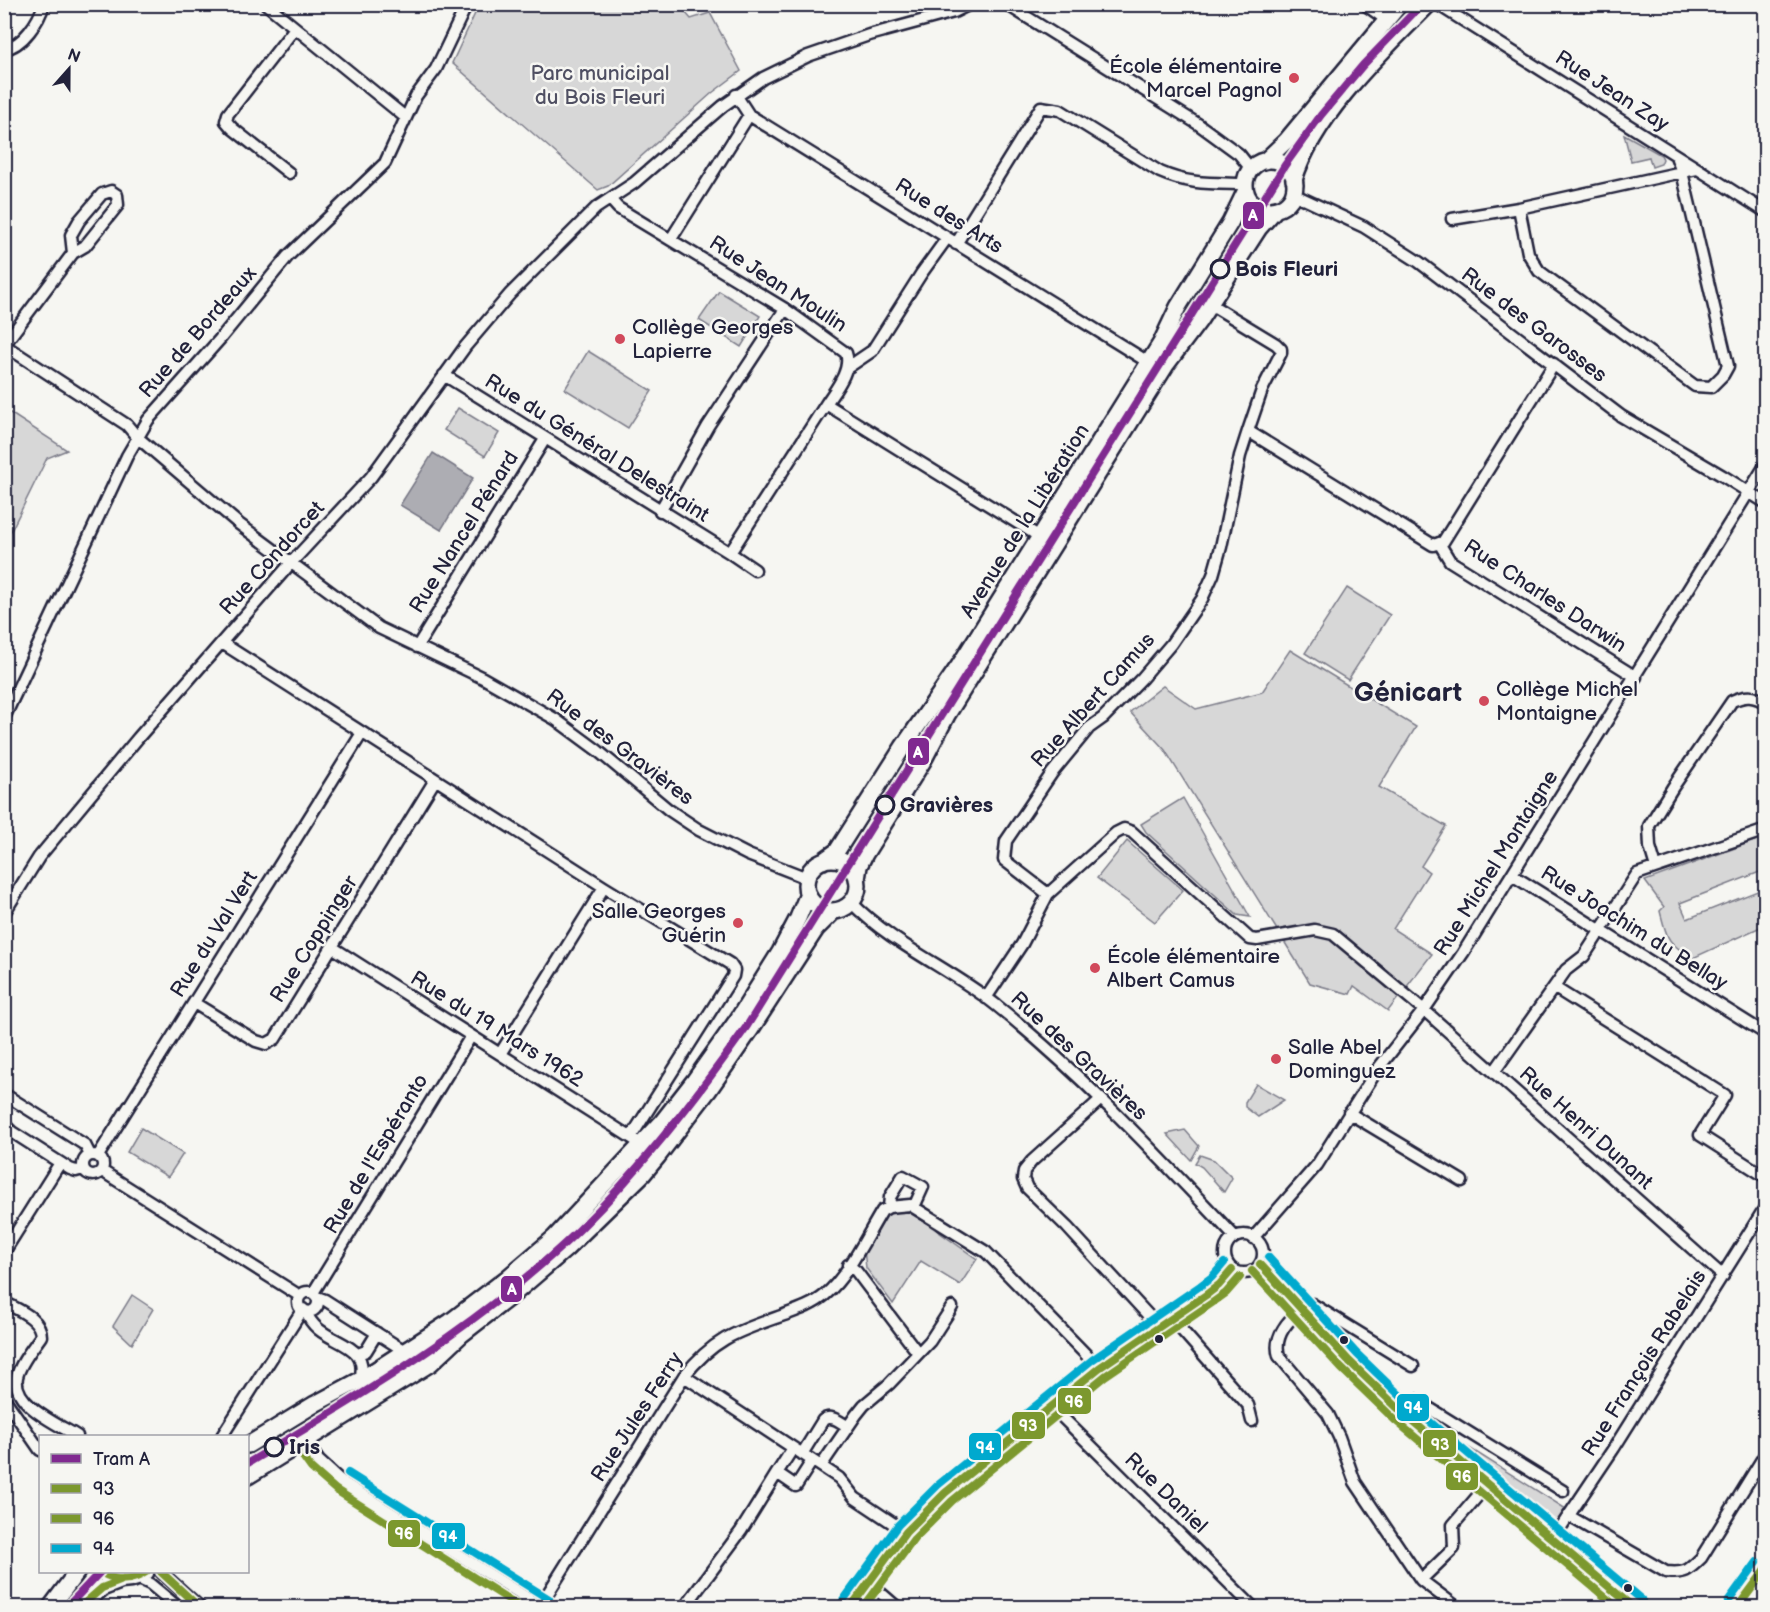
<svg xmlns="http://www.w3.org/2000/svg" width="1770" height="1612" viewBox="0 0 1770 1612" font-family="'Balsamiq Sans',sans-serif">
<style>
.green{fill:#d7d7d7;stroke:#7c7c89;stroke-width:1.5}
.water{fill:#adadb3;stroke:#757583;stroke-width:1.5}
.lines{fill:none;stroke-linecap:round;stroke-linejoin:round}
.street-casing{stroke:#22223b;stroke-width:15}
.secondary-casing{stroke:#22223b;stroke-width:20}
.street{stroke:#f6f6f2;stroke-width:10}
.secondary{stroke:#f6f6f2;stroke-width:15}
.bus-1-casing{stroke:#f6f6f2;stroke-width:12}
.bus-2-casing{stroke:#f6f6f2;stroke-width:12}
.bus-3-casing{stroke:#f6f6f2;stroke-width:12}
.bus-1{stroke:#7c982e;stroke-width:8}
.bus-2{stroke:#7c982e;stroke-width:8}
.bus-3{stroke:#00a9ce;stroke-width:8}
.tram-1-casing{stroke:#f6f6f2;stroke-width:12}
.tram-1{stroke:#802990;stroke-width:8}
.poi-dot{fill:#d1495b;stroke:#f6f6f2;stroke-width:2}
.stop-dot{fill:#f6f6f2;stroke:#22223b;stroke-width:3}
.bus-dot{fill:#22223b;stroke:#f6f6f2;stroke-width:2}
.labels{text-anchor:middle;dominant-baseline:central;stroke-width:5;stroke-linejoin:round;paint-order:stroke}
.poi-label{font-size:21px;fill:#22223b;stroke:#f6f6f2;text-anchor:start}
.park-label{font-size:21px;fill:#4f4f62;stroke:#f6f6f2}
.street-label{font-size:21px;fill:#22223b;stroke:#f6f6f2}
.stop-label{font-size:21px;font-weight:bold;fill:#22223b;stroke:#f6f6f2;text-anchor:start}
.district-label{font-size:27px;font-weight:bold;fill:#22223b;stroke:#f6f6f2}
.line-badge{stroke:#f6f6f2;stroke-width:2}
.badge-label{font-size:16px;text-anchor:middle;font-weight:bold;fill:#fff}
</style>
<rect width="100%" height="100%" fill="#f6f6f2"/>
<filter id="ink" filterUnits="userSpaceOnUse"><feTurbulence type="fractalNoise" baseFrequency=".0167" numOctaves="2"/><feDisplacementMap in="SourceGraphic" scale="12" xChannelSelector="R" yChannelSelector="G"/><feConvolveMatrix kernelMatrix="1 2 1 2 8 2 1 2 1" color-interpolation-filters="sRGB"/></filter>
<g filter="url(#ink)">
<path class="green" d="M678,4L691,19L710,13L741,71L712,93L608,186L598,190L452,63L479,5Z
M1624,134L1661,155L1663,159L1661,164L1652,167L1649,157L1631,161Z
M719,291L760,316L741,347L699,320Z
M588,351L652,391L628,428L565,389Z
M458,408L499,433L485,456L444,430Z
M4,409L67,450L47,458L8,537L4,535Z
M1347,588L1390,615L1348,680L1305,653Z
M1290,650L1416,727L1379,787L1446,826L1421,866L1429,872L1393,929L1432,954L1388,1011L1354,986L1350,994L1310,983L1165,750L1130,712L1163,686L1196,709L1262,692Z
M1183,798L1250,917L1237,915L1146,832L1141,824Z
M1765,837V870L1680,903L1687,919L1765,888V925L1693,958C1667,943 1667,939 1660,911L1664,907L1645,881Z
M1127,841L1183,890L1155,922L1097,878Z
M1256,1084L1284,1100L1258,1117L1245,1107V1102Z
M141,1128L183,1154L168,1177L127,1152Z
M1185,1130L1199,1146L1191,1160L1167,1134Z
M1200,1155L1214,1160L1232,1178L1224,1192L1202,1167L1195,1163Z
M901,1209L909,1211L977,1259L960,1285L921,1261L893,1304L866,1268L864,1250L880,1221L894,1210Z
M132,1295L153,1309L132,1344L113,1326Z
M1433,1425L1566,1509L1558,1521H1553Z"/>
<path class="water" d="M433,453L473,478L441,530L400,505Z"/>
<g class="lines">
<defs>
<path id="street" d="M266,4L405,117
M1006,4L1198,124L1239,154L1251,169
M1364,4L1388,21
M1437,4L1766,212
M4,49C23,46 39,21 44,4
M736,95L749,115L1148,362
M1676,156L1682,172L1728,366L1723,375L1711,387L1695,386L1539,271L1528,253L1519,208L1682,172L1697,169
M289,173L232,128L226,121L228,114L295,28
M1293,194L1364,227L1419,262L1621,416L1723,476L1766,503
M610,199L618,208L785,309L846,353C852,370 835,390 826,404L1040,537
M1452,219L1519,208
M671,239L749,115
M956,244L1041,107L1060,110L1160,172C1189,185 1213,183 1245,184
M4,345L127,425L137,437L239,524L379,628L483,678L555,719L597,750L669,810L699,830L748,855L807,878
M4,345L73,253L85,246L118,205L117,195L111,191L102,194L79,221L71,235L73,253
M847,368L872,351L921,274L947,238
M444,375L730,553L826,404
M1248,431L1433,545L1443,542L1554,364
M660,511L708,426L785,309
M1439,543L1450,561L1636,677
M730,553L755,570
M222,643L604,887L730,964L734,970L733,976L631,1137
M417,647L545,439
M4,718L127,456L148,420L220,339L288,256L385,163L416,96L436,69L467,4
M1656,867L1650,847L1649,826L1673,787L1732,701C1745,695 1754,695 1766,703
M1512,875L1766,1034
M1048,894L1116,833L1124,829L1132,832L1250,939L1257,940L1315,930L1333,934L1424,1010L1723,1276
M851,902C891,944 951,969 996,1005C1083,1075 1159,1157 1235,1237
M4,913L39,857L138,738L291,563L371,477L465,347L510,294L596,208L634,183L723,106L763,78L808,56L869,35L954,12L970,4
M332,947L635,1140
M1555,988L1725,1095L1700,1135L1766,1177
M986,998L1022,944L1048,894L1004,860L1006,841L1052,773L1089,728L1103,718L1142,678L1171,644L1202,599L1213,575L1221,547L1240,456L1248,431L1262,390L1281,353V349L1276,344L1210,304
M194,1003L256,1041L266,1044L275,1039L435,780
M500,1054L604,887
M1494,1072L1566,970L1584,956L1637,874L1766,830
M4,1094L85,1145L90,1155
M1100,1100L1032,1161L1024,1171L1023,1179L1027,1188L1067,1227L1159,1327
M1349,1113L1462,1181
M4,1124L12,1132L70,1169L76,1171L83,1169
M83 1165a10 10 0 1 1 20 0a10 10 0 1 1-20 0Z
M98,1156L362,733
M102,1171L300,1296
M889,1207L890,1197L903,1176L923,1187L914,1207
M1225 1254a19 19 0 1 1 38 0a19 19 0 1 1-38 0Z
M1253,1238L1317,1165L1377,1070L1424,1010L1463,953L1766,464
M4,1252L60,1163
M1260,1264L1349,1361L1403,1413L1635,1608
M848,1265L856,1271L918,1353
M298 1302a10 10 0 1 1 20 0a10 10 0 1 1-20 0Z
M313,1293L471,1036
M317,1297L325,1300L400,1348L409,1363V1368L402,1380
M4,1302C18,1310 41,1318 41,1336C33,1348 20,1363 17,1377C12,1405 58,1424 77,1436
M1298,1304H1312L1413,1366
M1302,1309C1288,1320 1273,1337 1279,1356L1328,1414L1339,1437L1355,1482L1421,1580L1454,1548L1453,1525L1488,1484
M306,1311C317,1347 372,1337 360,1380
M1171,1318L1248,1405L1252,1421
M358,1354L366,1351L377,1333
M684,1376L839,1478L855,1498L906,1532
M4,1398L40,1450
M1051,1406L1254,1608
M1403,1413L1416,1400L1563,1491
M222,1436L303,1309
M305,1441L319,1461L342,1482L543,1608
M802,1454L823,1420C831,1414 840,1422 847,1426
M821,1466L856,1415L864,1405L889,1384L930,1341L952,1307
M777,1473L793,1448
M1569,1516L1666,1572C1685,1574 1688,1571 1701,1558L1766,1453
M1553,1539L1614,1448L1766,1206
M161,1572L201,1608
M137,1578L150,1584L179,1608
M1421,1580L1458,1608
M868,1582L898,1608
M540,1606L684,1376C715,1337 739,1331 784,1315C798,1310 813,1305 825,1295C848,1276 866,1237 882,1211L889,1207L910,1205L986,1252L1099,1368
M684,1608L741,1531L777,1473L796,1486L812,1461
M850,1608L906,1532L945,1493L1099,1368L1206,1295L1219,1285L1232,1270"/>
<path id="secondary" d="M1245 185a25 25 0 1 1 50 0a25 25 0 1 1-50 0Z
M1265,161L1286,141L1400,4
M1294,180C1313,116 1382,51 1429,4
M806 885a26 26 0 1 1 52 0a26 26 0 1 1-52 0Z
M823,861L837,851L903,747L959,666L1161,343L1178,307L1230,223L1245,192
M857,879L859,866L865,854L923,761L947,715L1166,365L1199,321L1259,228L1275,210
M248,1445L315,1404L360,1380L450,1322L506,1279L554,1238L662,1122L694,1081L738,1019L780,952L798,918L808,894
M248,1476L431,1363L462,1334L516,1292L566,1249L643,1174L658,1156L708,1091L751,1029L816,929L834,911
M100,1572C116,1582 131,1584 146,1572
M50,1608L77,1572
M78,1608L102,1588L120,1581
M1737,1608L1766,1568
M1753,1608L1766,1586"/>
</defs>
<use href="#street" class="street-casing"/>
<use href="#secondary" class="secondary-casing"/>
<use href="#street" class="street"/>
<use href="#secondary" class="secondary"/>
<defs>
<path id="bus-1" d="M1260,1264L1349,1361L1403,1413L1634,1608
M100,1572C116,1581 130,1583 146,1572
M161,1572L200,1608
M79,1608L102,1588L120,1581
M850,1608L906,1532L945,1493L1099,1368L1206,1295L1219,1285L1232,1270
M1737,1608L1766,1569"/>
<path id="bus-2" d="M1252,1271L1341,1368L1396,1421L1618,1608
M296,1447L311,1468L336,1490L522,1608
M863,1608L914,1539L952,1501L1105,1376L1212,1303L1226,1293L1240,1277"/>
<path id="bus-3" d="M1268,1257L1357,1354L1410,1405L1642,1600
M348,1473L549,1599
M842,1602L898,1525L938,1485L1092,1360L1200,1286L1212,1277L1224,1263
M1728,1602L1757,1562"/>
</defs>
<use href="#bus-1" class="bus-1-casing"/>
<use href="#bus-2" class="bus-2-casing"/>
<use href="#bus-3" class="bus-3-casing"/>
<use href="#bus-1" class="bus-1"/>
<use href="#bus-2" class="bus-2"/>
<use href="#bus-3" class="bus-3"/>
<defs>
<path id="tram-1" d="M248,1463C364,1394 482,1324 579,1230C642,1168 696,1098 747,1026L1285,165L1321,115L1363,65L1422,4
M66,1608L100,1572"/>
</defs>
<use href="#tram-1" class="tram-1-casing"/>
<use href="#tram-1" class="tram-1"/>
</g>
</g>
<g class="poi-dot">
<circle cx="1294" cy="78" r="6"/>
<circle cx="620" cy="339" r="6"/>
<circle cx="1484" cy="701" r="6"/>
<circle cx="738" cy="923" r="6"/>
<circle cx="1095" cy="968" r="6"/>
<circle cx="1276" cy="1059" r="6"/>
</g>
<g class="stop-dot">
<circle cx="1220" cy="269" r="9"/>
<circle cx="885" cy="805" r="9"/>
<circle cx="274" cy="1447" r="9"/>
</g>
<g class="bus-dot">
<circle cx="1159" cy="1339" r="5"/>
<circle cx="1344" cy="1340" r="5"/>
<circle cx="1628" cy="1588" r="5"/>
</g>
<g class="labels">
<g class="poi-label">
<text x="1282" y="66" text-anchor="end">École élémentaire<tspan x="1282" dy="24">Marcel Pagnol</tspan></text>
<text x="632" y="327">Collège Georges<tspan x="632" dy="24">Lapierre</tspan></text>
<text x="1496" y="689">Collège Michel<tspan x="1496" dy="24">Montaigne</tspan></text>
<text x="726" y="911" text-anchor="end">Salle Georges<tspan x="726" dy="24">Guérin</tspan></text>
<text x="1107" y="956">École élémentaire<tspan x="1107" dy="24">Albert Camus</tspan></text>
<text x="1288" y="1047">Salle Abel<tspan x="1288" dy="24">Dominguez</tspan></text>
</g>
<g class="park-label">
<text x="600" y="73">Parc municipal<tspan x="600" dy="24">du Bois Fleuri</tspan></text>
</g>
<g class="street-label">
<text transform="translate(1612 91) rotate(33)">Rue Jean Zay</text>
<text transform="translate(949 216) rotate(32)">Rue des Arts</text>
<text transform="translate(778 284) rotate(33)">Rue Jean Moulin</text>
<text transform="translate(1534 325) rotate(37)">Rue des Garosses</text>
<text transform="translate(198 332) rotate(-49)">Rue de Bordeaux</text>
<text transform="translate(597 448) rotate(32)">Rue du Général Delestraint</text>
<text transform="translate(1025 521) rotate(-58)">Avenue de la Libération</text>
<text transform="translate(464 532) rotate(-58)">Rue Nancel Pénard</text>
<text transform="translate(272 558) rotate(-48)">Rue Condorcet</text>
<text transform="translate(1545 596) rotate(33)">Rue Charles Darwin</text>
<text transform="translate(1093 700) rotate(-48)">Rue Albert Camus</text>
<text transform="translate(620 747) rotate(37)">Rue des Gravières</text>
<text transform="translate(1496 863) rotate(-58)">Rue Michel Montaigne</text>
<text transform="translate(1634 928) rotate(32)">Rue Joachim du Bellay</text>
<text transform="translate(214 934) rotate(-58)">Rue du Val Vert</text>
<text transform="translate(314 939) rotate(-58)">Rue Coppinger</text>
<text transform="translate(497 1029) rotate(32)">Rue du 19 Mars 1962</text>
<text transform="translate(1079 1056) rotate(43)">Rue des Gravières</text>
<text transform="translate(1586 1128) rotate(42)">Rue Henri Dunant</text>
<text transform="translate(376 1154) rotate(-59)">Rue de l'Espéranto</text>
<text transform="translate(1644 1363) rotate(-58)">Rue François Rabelais</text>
<text transform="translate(637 1417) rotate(-57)">Rue Jules Ferry</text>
<text transform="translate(1166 1493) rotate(44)">Rue Daniel</text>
</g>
<g class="stop-label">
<text x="1235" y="269">Bois Fleuri</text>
<text x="900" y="805">Gravières</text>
<text x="289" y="1447">Iris</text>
</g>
<g class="district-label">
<text x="1408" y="693">Génicart</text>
</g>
</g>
<g class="line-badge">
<rect x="1242" y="201" width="23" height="29" rx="6" fill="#802990"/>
<rect x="907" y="737" width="23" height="29" rx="6" fill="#802990"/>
<rect x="500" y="1275" width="23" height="28" rx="6" fill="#802990"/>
<rect x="1057" y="1387" width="35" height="28" rx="6" fill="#7c982e"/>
<rect x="1396" y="1393" width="34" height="29" rx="6" fill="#00a9ce"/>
<rect x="1011" y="1411" width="35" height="29" rx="6" fill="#7c982e"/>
<rect x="1422" y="1429" width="35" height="29" rx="6" fill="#7c982e"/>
<rect x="968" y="1432" width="34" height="29" rx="6" fill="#00a9ce"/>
<rect x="1445" y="1462" width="34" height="29" rx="6" fill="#7c982e"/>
<rect x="387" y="1519" width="34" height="29" rx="6" fill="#7c982e"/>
<rect x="431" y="1522" width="35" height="28" rx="6" fill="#00a9ce"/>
</g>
<g class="badge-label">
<text x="1253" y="221">A</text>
<text x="918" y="758">A</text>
<text x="512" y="1295">A</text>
<text x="1074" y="1407">96</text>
<text x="1413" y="1413">94</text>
<text x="1028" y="1431">93</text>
<text x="1440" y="1450">93</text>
<text x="985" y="1453">94</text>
<text x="1462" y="1482">96</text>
<text x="404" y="1539">96</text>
<text x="448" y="1542">94</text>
</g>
<rect width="1770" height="1612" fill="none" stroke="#f6f6f2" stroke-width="24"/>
<rect x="12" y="12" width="1746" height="1588" fill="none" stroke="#22223b" stroke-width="2" filter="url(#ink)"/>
<rect x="39" y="1435" width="210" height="138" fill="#f6f6f2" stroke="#a1a1a9" stroke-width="1.5"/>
<rect x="51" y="1454" width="30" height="9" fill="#802990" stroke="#a1a1a9" stroke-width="1.5"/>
<text x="93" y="1465" font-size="18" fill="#22223b">Tram A</text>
<rect x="51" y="1484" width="30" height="9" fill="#7c982e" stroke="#a1a1a9" stroke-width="1.5"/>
<text x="93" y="1495" font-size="18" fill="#22223b">93</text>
<rect x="51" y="1514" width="30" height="9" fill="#7c982e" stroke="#a1a1a9" stroke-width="1.5"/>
<text x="93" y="1525" font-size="18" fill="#22223b">96</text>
<rect x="51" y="1544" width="30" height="9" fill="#00a9ce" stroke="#a1a1a9" stroke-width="1.5"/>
<text x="93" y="1555" font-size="18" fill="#22223b">94</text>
<g transform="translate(69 69) rotate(21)" stroke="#f6f6f2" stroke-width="4.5" paint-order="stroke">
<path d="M0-4.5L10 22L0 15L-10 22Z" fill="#22223b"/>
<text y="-9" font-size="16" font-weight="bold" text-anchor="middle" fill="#22223b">N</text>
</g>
</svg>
